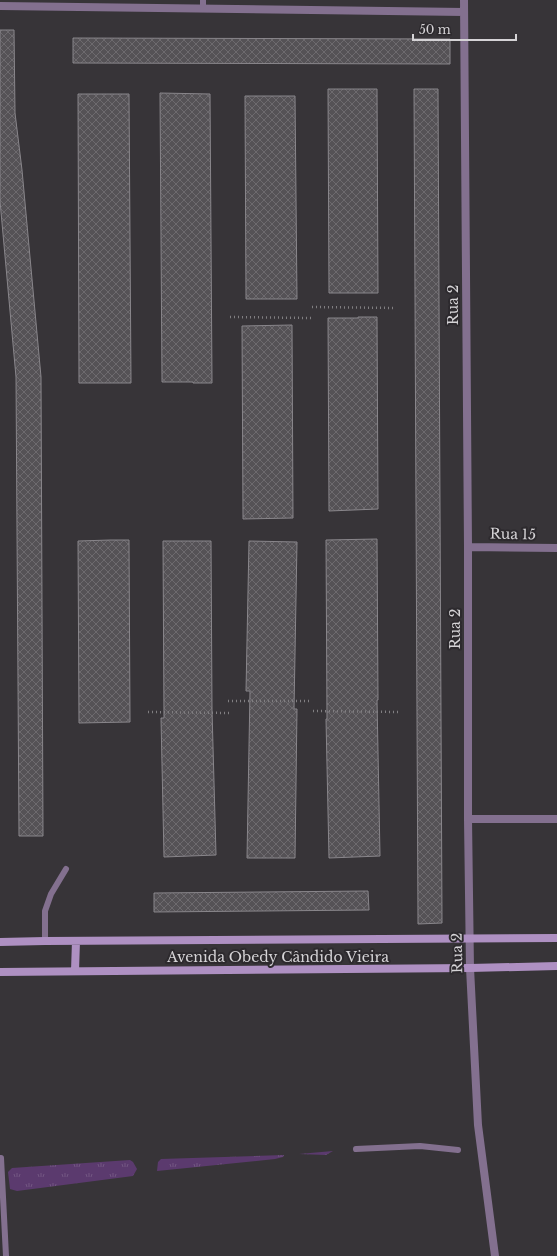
<svg xmlns="http://www.w3.org/2000/svg" width="557" height="1256" viewBox="0 0 557 1256" font-family="'Libre Baskerville',serif">
<style>
.grass{fill:url(#grass-tufts)}
.building{fill:url(#building-cross-hatch);stroke:#89868b}
.lines{fill:none;stroke-linecap:round;stroke-linejoin:round}
.path{stroke:#817f82;stroke-width:2.5;stroke-dasharray:1 3;stroke-linecap:butt}
.lane{stroke:#83708f;stroke-width:6}
.street{stroke:#83708f;stroke-width:8}
.secondary{stroke:#ae90c2;stroke-width:8}
.labels{text-anchor:middle;dominant-baseline:central;stroke-width:4;stroke-linejoin:round;paint-order:stroke}
.street-label{font-size:14px;fill:#d5d3d6;stroke:#2d2a2e}
</style>
<defs>
<pattern id="grass-tufts" width="24" height="20" patternUnits="userSpaceOnUse"><rect width="24" height="20" fill="#5b3a6e"/><path d="M3 7l-1-3M5 7V3M7 7l1-3M15 17l-1-3M17 17v-4M19 17l1-3" fill="none" stroke="#725682"/></pattern>
<pattern id="building-cross-hatch" width="8" height="8" patternUnits="userSpaceOnUse"><rect width="8" height="8" fill="#555256"/><path d="M0 0l8 8M0 8l8-8" fill="none" stroke="#6d6a6e"/></pattern>
</defs>
<rect width="100%" height="100%" fill="#373438"/>
<path class="grass" d="M333,1151L326,1155L299,1154Z
M284,1155L283,1157L275,1159L157,1171L158,1162L161,1159Z
M130,1160L133,1162L137,1169L133,1176L17,1191L10,1189L8,1172L12,1168Z"/>
<path class="building" d="M0,30H14L15,113L22,170L41,377L43,836H19L16,377L0,201Z
M73,38L450,39V64L73,63Z
M328,89H377L378,293H329Z
M414,89H438L442,923L418,924Z
M160,93L210,94L212,383H193V382H162Z
M78,94H129L131,383H79Z
M245,96H295L297,299H246Z
M358,317H377L378,509L329,511L328,318H358Z
M292,325L293,518L243,519L242,326Z
M377,539L378,700H377L380,856L329,858L326,719H327L326,540Z
M110,540H129L130,722L79,723L78,541Z
M163,541H211L212,710L216,855L164,857L161,718H164Z
M249,541L297,542L294,709H297L295,858H247L250,691H246Z
M368,891L369,910L154,912V893Z"/>
<g class="lines">
<path class="path" d="M312,307L396,308
M230,317L312,318
M228,701H312
M313,711L399,712
M148,712L229,713"/>
<path class="lane" d="M203,0V8
M45,941V911L51,894L66,869
M356,1149L420,1146L458,1150
M1,1158L6,1256"/>
<path class="street" d="M464,0L468,547V819L470,968L478,1125L495,1256
M0,6L464,12
M468,547L557,548
M468,819H557"/>
<path class="secondary" d="M0,942L45,941L557,938
M75,971L76,941
M0,972L470,968L557,966"/>
</g>
<g class="labels">
<g class="street-label">
<text transform="translate(453 305) rotate(-90)">Rua 2</text>
<text transform="translate(513 534) rotate(1)">Rua 15</text>
<text transform="translate(455 629) rotate(-90)">Rua 2</text>
<text transform="translate(457 953) rotate(-91)">Rua 2</text>
<text x="278" y="957">Avenida Obedy Cândido Vieira</text>
</g>
</g>
<path d="M413 34v6h103v-6" fill="none" stroke="#d5d3d6" stroke-width="2"/>
<text x="419" y="34" font-size="12" fill="#d5d3d6" stroke="#2d2a2e" stroke-width="3" paint-order="stroke">50 m</text>
</svg>
